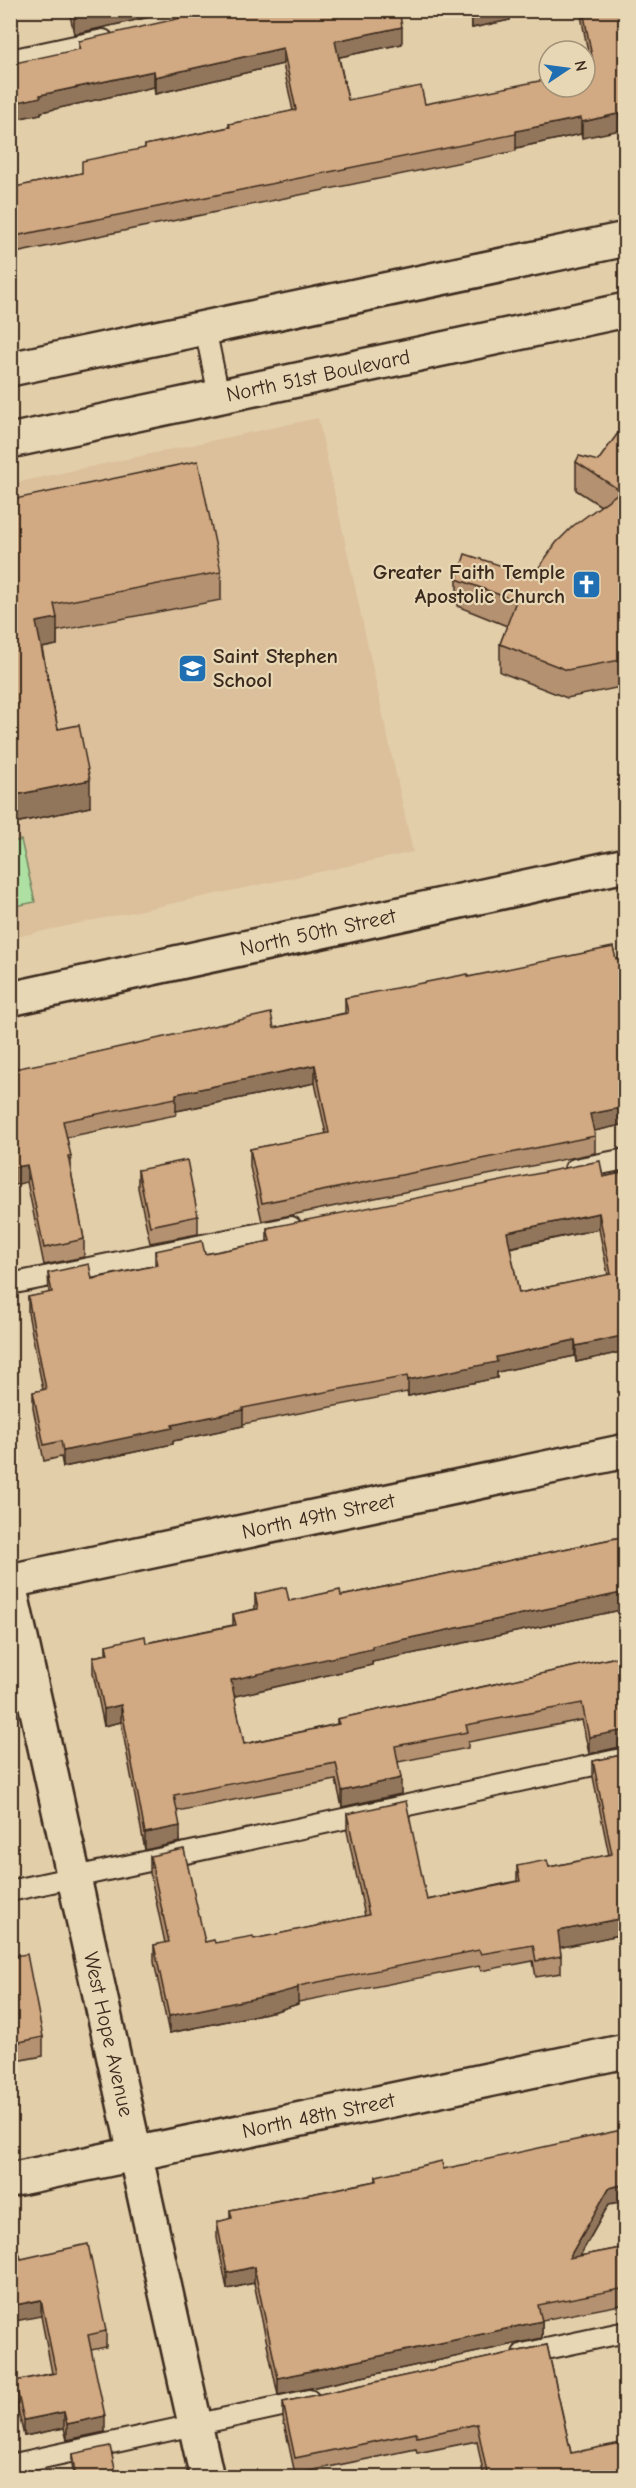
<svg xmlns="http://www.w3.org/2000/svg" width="636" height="2488" viewBox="0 0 636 2488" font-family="'Comic Neue',sans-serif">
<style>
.built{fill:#dbc09b}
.green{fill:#ade0a2;stroke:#748560;stroke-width:1.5}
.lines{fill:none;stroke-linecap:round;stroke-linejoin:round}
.service-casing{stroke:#3b2a1e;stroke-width:24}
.minor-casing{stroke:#3b2a1e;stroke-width:38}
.tertiary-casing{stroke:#3b2a1e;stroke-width:38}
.service{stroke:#e8d7b4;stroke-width:20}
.minor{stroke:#e8d7b4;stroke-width:33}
.tertiary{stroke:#e8d7b4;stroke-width:33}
.wall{fill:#b49170;stroke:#3b2a1e;stroke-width:1.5;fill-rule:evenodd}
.shaded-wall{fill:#92765b;stroke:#3b2a1e;stroke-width:1.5}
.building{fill:#d1a982;stroke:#3b2a1e;stroke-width:1.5;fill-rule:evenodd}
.labels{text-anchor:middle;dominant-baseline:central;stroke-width:4.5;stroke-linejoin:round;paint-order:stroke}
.street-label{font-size:21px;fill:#3b2a1e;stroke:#e8d7b4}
.poi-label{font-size:21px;font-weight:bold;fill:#3b2a1e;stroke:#e8d7b4;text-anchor:end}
</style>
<rect width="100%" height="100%" fill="#e3ceaa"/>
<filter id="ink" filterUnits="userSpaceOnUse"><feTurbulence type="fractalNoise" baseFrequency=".0167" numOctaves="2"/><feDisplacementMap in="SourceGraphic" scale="12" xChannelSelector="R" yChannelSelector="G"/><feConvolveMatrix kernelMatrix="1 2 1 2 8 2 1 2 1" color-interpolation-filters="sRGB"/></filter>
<g filter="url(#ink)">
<path class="built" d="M318,418L413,852L11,938L10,484Z"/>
<path class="green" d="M21,840L35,902L11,907V842Z"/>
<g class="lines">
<defs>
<path id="service" d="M10,60L103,40
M205,328L219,396
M575,1169L626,1159
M10,1284L291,1227
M10,1891L626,1758
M523,2354L626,2332
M10,2465L309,2400"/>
<g id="minor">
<path id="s1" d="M10,999L626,865"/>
<path id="s2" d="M10,1581L626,1451"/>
<path id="s3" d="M10,1589L207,2478"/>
<path id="s4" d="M10,2180L626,2051"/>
</g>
<g id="tertiary">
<path d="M10,369L626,239"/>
<path id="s5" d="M10,441L626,310"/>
</g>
</defs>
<use href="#service" class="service-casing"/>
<use href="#minor" class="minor-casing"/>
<use href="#tertiary" class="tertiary-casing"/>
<use href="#service" class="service"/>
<use href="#minor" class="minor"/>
<use href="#tertiary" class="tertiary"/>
</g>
<path class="wall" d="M69,10H180L74,34Z
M469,10H510V20L472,28Z
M580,10H626L582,138L581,134L516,148V151L10,254V188L82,173L145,148V145L229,127V124L293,111L283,64L155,94L154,87L41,112V114L10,120L79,50V41L402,44L339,57L348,100L425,104L585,87L590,63Z
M626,422V686L567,698L500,672V644L507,626L457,606V579L533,576L601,506L576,490V462L598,461Z
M10,500L221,572V600L57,631V645L42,648L58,729L90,807L10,824Z
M626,958V1124L594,1131L595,1136V1153L262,1221L250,1167V1149L326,1134L315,1083L176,1111V1115L67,1137L71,1172L84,1239V1257L44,1265L27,1182L14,1069L274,1028L345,1013V998L468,977Z
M138,1170L198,1216V1234L150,1243L138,1188Z
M626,1172V1351L576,1362L575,1356L497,1372V1378L408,1396L407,1392L243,1424V1426L173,1441V1444L63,1467L61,1457L44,1461L33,1408V1392L43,1390L28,1313V1297L49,1293L48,1273L92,1279L155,1266V1251L205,1254L267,1242V1228L603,1177ZM599,1229L608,1275L519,1293L510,1248Z
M626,1536V1609L372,1662V1665L234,1696L244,1744L337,1724V1719L626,1655V1747L589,1754L582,1720L468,1742V1748L398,1762L401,1794L342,1807L336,1780L177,1811L180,1842L145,1850L121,1722L104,1726L93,1673V1657L106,1654V1645L146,1643L233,1625V1614L255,1609V1594L289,1601L341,1596Z
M626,1754V1937L624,1934L560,1947L561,1956V1973L536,1977L533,1961L481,1971L479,1966L298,2002V2004L276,2011L169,2033L154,1962V1945L165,1943L150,1873V1856L205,1942L215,1943L254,1939L365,1916L347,1831V1814L427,1900L517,1881V1866L549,1867L609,1855L593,1777V1761Z
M10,1939L14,1956L43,2037V2056L10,2062Z
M443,2169L609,2204L580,2256L626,2247V2304L542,2320V2338L278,2395L254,2283L227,2289L217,2238V2222L230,2219V2210L376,2181V2176Z
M21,2259L106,2331V2347L91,2350L105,2432L67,2440L64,2428L24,2436L15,2397V2381L52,2373L41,2316Z
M547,2345L571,2453L626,2478H484L477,2441L417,2453L416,2449L295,2474L283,2418V2402Z
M72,2454L117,2478H74L72,2464Z"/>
<path class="shaded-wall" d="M104,10H180L74,34V17Z
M510,10V20L472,28V18Z
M402,27V44L335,58V41Z
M283,48V64L155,94V77Z
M154,71V87L41,112V114L10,120V104L40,95Z
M626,112V129L582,138V122Z
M581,118V134L516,148V131Z
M57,618V645L36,649V622Z
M90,780V807L10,824V796Z
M315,1065V1083L176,1111V1094Z
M626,1107V1124L590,1132V1114Z
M68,1156H71V1173Z
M27,1165V1182L10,1186V1168Z
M599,1213V1229L507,1248V1232Z
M626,1335V1351L576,1362V1346Z
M575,1340V1356L497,1372V1378L408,1396V1380L496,1357Z
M243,1410V1426L173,1441V1444L63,1467V1451L172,1425Z
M626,1592V1609L372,1662V1665L231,1697V1680L372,1646Z
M121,1705V1722L104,1726V1709Z
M624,1730V1746L589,1754V1737Z
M401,1778V1794L342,1807V1791Z
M180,1826V1842L145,1850V1833Z
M624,1918V1934L558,1948V1931Z
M298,1988V2004L276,2011L169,2033V2016Z
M626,2184V2201L609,2204L569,2275V2258L609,2188Z
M254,2267V2283L227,2289V2273Z
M41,2300V2316L10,2322V2306Z
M542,2321V2338L278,2395V2378Z
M64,2412V2428L24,2436V2420Z
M105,2416V2432L67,2440V2424Z"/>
<path class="building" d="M72,10H104L74,17Z
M216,10H399L402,27L335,41L348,100L421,86L425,104L549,79V87H585V64L593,62L583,10H626V112L582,122L581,118L516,131V134L10,237V188L82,173V161L145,148V145L230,127L229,124L296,110L283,48L155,77L154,71L40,95L41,97L10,104V64L80,49L79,41Z
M471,10H509L472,18Z
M626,422V659L567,670L500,644L516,601L457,579L465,554L533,576L556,543L573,526L621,491L576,462L579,456L598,461Z
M198,461L221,572L54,604L57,618L36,622L58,729L79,725L90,780L10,796V500Z
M613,947L616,959L626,958V1010H622L626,1025V1107L590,1114L595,1136L262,1203L250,1149L329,1133L315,1065L176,1094V1098L63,1121L71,1156H68L84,1239L44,1248L27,1165L10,1168V1065H13L14,1069L80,1056L271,1013L274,1028L348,1013L345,998L468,974V977Z
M187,1160L198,1216L150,1226L138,1170Z
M600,1161L603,1177L626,1172V1335L576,1346L575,1340L496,1357L497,1362L408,1380L407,1376L243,1408V1410L172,1425L173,1428L63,1451L61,1441L44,1445L33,1392L46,1389L28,1297L52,1292L48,1273L89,1264L92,1279L158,1265L155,1251L202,1241L205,1254L270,1241L267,1228ZM599,1213L611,1274L519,1293L507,1232Z
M626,1536V1592L372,1646V1649L231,1680L244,1744L339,1724L337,1719L626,1655V1730L589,1737L582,1703L466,1725L468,1732L395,1746L401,1778L342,1791L336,1763L174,1795L180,1826L145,1833L121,1705L104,1709L93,1657L108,1654L106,1645L145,1636L146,1643L236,1625L233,1614L258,1609L255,1594L286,1587L289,1601L340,1590L341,1596Z
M626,1754V1920L624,1918L558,1931L561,1956L536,1961L533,1945L481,1954L479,1950L298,1986V1988L276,1994L169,2016L154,1945L169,1942L150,1856L184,1849L205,1942L214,1940L215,1943L253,1936L254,1939L369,1915L347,1814L406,1801L427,1900L520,1881L517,1866L547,1860L549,1867L612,1854L593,1761Z
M10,1939L14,1956L27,1954L43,2037L10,2044Z
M626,2129V2184L609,2188L569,2258L626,2247V2288L538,2305L542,2321L278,2378L254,2267L227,2273L217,2222L232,2218L230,2210L377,2181L376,2176L442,2161L443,2169Z
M88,2244L106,2331L88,2335L105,2416L67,2424L64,2412L24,2420L15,2381L56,2373L41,2300L10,2306V2254L19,2252L21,2259Z
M547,2345L571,2453L626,2442V2478H488L477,2424L417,2437L416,2433L295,2458L283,2402Z
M110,2446L117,2478H76L72,2454Z"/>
</g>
<defs>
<symbol id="church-square" viewBox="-11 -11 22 22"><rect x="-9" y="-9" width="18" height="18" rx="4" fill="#1f6fb2" stroke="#e8d7b4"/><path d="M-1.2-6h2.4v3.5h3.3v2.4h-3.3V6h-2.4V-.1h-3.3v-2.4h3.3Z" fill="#fff"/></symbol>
<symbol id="school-square" viewBox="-11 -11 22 22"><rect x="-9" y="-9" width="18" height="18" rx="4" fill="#1f6fb2" stroke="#e8d7b4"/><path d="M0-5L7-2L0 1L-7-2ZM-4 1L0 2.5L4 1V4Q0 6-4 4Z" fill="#fff"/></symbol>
</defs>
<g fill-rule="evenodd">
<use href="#church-square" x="570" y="568" width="33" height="33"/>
<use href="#school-square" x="176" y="652" width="33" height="33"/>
</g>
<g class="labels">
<g class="street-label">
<text stroke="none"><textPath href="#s5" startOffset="315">North 51st Boulevard</textPath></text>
<text stroke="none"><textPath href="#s1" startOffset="315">North 50th Street</textPath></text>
<text stroke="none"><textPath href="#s2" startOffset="315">North 49th Street</textPath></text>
<text stroke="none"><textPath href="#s3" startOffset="456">West Hope Avenue</textPath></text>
<text stroke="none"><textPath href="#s4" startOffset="315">North 48th Street</textPath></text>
</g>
<g class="poi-label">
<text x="565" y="572">Greater Faith Temple<tspan x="565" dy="24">Apostolic Church</tspan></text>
<text x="213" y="656" text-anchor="start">Saint Stephen<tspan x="213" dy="24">School</tspan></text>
</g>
</g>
<rect width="636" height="2488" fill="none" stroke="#e8d7b4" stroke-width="36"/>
<rect x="18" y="18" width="600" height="2452" fill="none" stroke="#3b2a1e" stroke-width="2" filter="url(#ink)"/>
<g transform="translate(567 69) rotate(77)"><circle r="28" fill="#e8d7b4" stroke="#a39278" stroke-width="1.5"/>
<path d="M0-4.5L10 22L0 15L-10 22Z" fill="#1f6fb2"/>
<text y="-9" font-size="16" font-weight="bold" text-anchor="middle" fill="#3b2a1e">N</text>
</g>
</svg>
